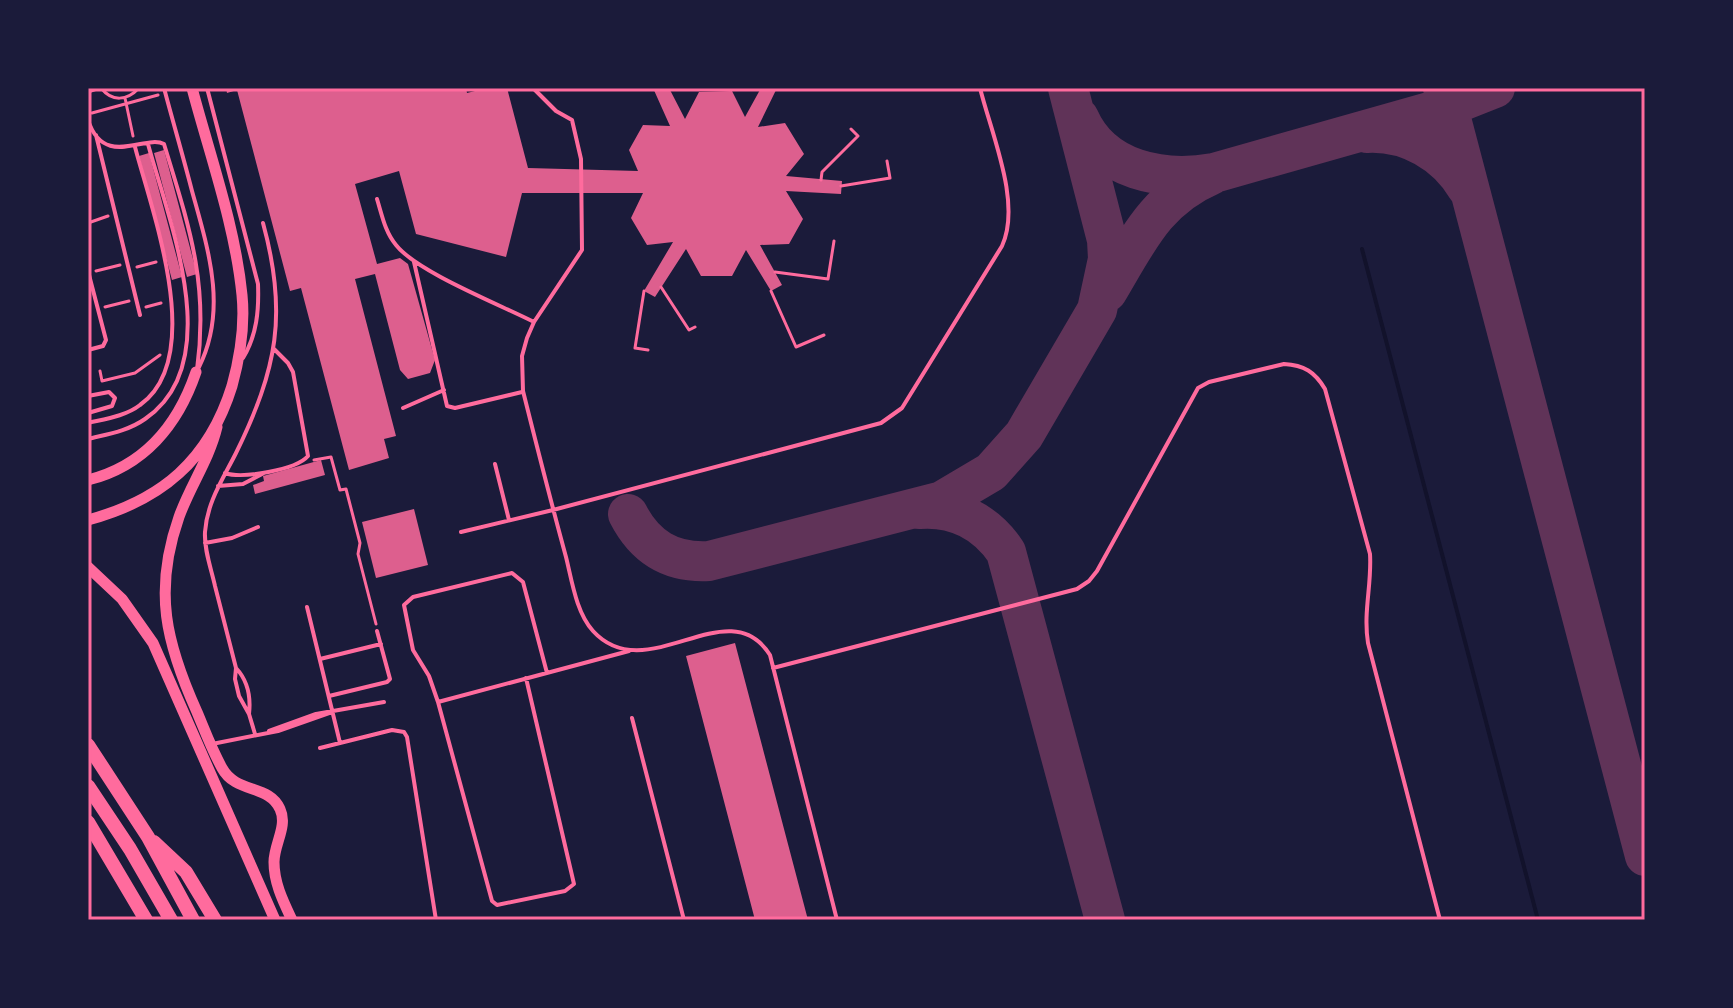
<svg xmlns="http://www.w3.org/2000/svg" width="1733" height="1008" viewBox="0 0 1733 1008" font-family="'Fira Sans Condensed',sans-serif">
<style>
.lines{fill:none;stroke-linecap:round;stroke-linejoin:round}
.stream{stroke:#12122b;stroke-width:4}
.taxiway{stroke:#603358;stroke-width:40}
.building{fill:#dd5f8e}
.path{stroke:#ff6b9d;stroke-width:3}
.service{stroke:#ff6b9d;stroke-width:4}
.tertiary{stroke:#ff6b9d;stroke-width:11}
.trunk{stroke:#ff6b9d;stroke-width:14}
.neatline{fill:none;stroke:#ff6b9d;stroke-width:3}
</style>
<rect width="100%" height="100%" fill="#1b1b3a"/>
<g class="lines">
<path class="stream" d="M1362,249L1538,920"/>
<path class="taxiway" d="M1443,88L1645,856
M1079,118C1102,171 1163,182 1214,173L1447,107L1495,88
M1367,133C1408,131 1446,153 1467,188
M1107,292C1137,242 1155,199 1211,175
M919,509C955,506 986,522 1006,552L1105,920
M628,514C645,547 671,563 709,561L942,501L991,472L1024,435L1097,310L1108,259L1107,240L1068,88"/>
</g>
<path class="building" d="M226,88H466L467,93L487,88H507L528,168L638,171L629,150L643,125L670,126L653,88H669L685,119L699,92L732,91L745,117L761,88H777L758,127L785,123L804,154L786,176L842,181L841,194L786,191L803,219L789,244L760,245L782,285L771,291L746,250L732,276H701L686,249L655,297L644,291L673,242L647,245L631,218L643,193H522L506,257L416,234L399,171L355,184L377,264L400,258L408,264L435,360L430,373L408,379L400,370L375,274L355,279L396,436L384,439L389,458L349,470L301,288L290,291L237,90L227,93Z
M164,150L197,274L187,277L154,153Z
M149,153L182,277L172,280L139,156Z
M321,460L325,475L255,494L253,485L264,481L263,476Z
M414,509L428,565L376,578L362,522Z
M735,643L750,700L808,920H755L686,656Z"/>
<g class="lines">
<path class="path" d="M101,88C112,102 127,101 139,88
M88,92L100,88
M125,98L133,136
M92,113L158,95
M821,180L822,172L858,136L851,129
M841,186L890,178L887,161
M88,223L108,216
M137,267L156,262
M96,271L120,265
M775,272L828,279L834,241
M661,287L689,330L695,327
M644,291L635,348L648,350
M771,291L796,347L824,335
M105,307L129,301
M146,307L161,303
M100,371L102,381
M102,381L135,373L160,355
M314,460L331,457L340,490L346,489L360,543L358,554L376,624"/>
<path class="service" d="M164,88C173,122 183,156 192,191C208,249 228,309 199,367
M207,88L258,284C259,310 257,335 243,358
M533,88L556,111L572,120L581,159L582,250L534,322L527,338L522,356L523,391C537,447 551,502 566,557C572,581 576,612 593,631C647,690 728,588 770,655L837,920
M88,120C104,169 145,134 164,144C189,226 209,283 197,370
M96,135L140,315
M377,199C382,215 385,232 396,245C417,272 501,305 534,322
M414,262L447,406L455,408L522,392
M88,271L106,340L103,346L88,350
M88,396L109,392L115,398L112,406L88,413
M403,408L444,390
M88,423C105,419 126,416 140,405C207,357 152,212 135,147
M88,439C108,434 128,431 145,419C228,363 168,219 148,144
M495,464L509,520
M225,473C242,479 296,470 308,456L293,372L288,363L274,349
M218,486L243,484L264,473
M461,532L553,510L881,423L902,408L1002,246C1022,203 991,133 980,88
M205,543L232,538L258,527
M307,607L340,743
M320,659L381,644
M236,668C248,681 251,697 249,714
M773,668L1077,589L1089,581L1097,571L1198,388L1209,382L1284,364C1304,365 1315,372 1325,389L1370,554C1372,584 1363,612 1368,643L1440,920
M526,678L574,884L565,891L497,905L492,901L438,702L429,676L413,650L404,605L413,597L512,573L523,582L547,673
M329,696L387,682L390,679L377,631
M438,702L629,651
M632,718L684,920
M269,731L316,714L384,702
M255,734L249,714L239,696L235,679L236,668C229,641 222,613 215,586C211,568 204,550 205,532C207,502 223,479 236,453C277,369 288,314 263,223
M212,744L278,731L332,712
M320,748L392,730L404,732L407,737L436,920"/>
<path class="tertiary" d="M217,427C209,460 190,486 179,517C153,591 166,643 197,712C205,731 212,750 222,768C236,794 269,784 280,809C288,826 274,844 274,862C274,883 283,901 292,920
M88,480C144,466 178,425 196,372
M88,520C162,500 209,460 232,386C240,357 245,325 242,295C235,225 210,156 192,88
M88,567L122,599L153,643L275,920"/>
<path class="trunk" d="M88,745L148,837L193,920
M88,786L130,849L171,920
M88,822L146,920
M154,842L186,872L215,920"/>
</g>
<rect width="1733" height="1008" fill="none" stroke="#1b1b3a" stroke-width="180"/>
<rect x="90" y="90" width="1553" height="828" class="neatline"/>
</svg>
